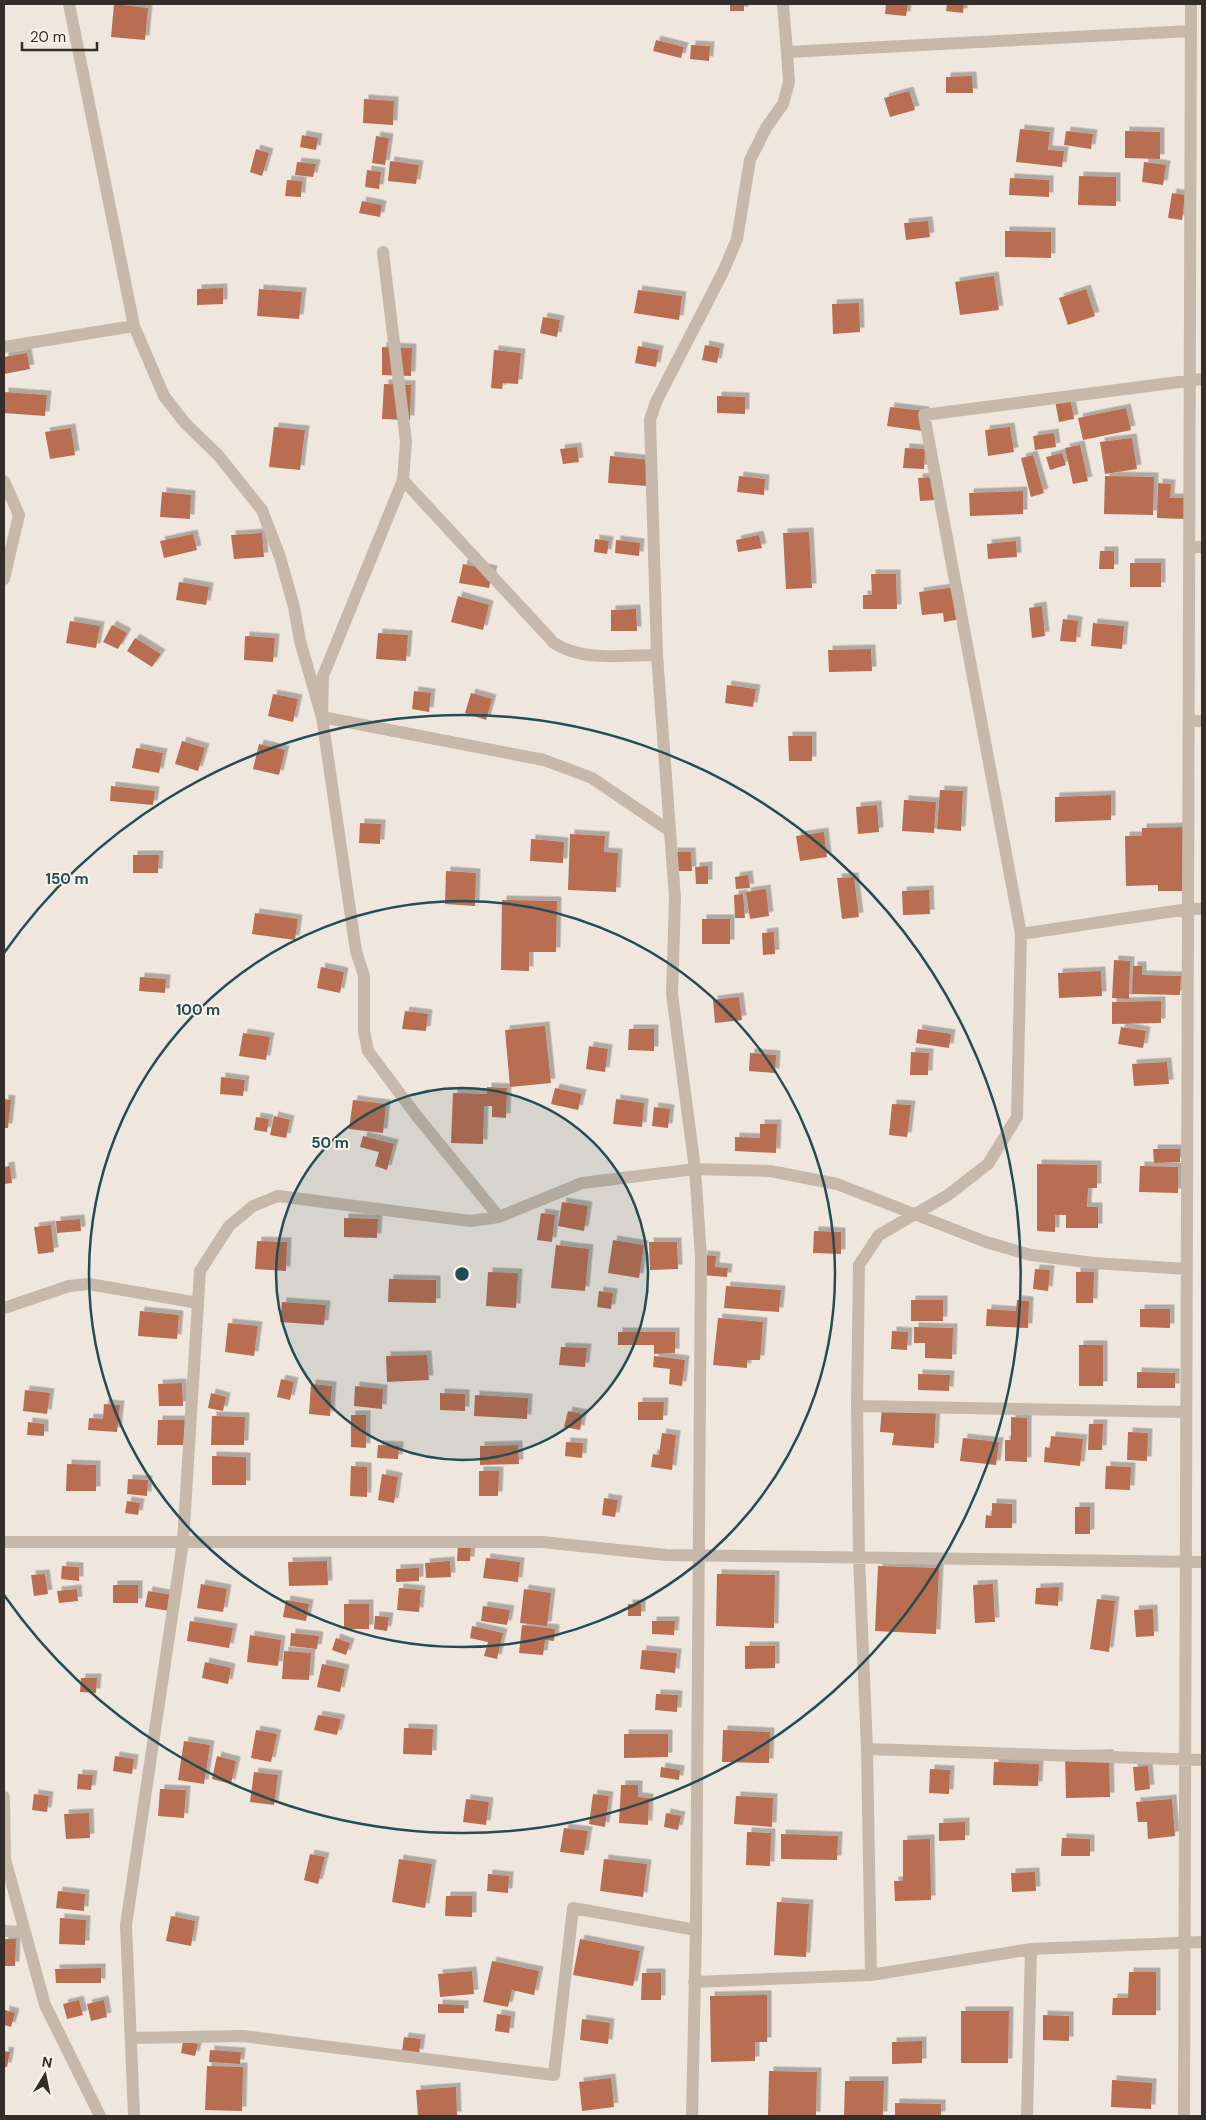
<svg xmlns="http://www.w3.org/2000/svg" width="1206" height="2120" viewBox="0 0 1206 2120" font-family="'DM Sans',sans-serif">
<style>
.building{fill:#b96d51;filter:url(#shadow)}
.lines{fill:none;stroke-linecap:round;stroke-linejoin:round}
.street{stroke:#c6b8aa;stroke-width:12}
.ring{fill:none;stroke:#234d52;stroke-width:2.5}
.centre{fill:#234d52;stroke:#f8f1e9;stroke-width:2.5}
.ring-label{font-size:15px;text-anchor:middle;font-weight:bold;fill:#234d52;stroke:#f8f1e9;stroke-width:4;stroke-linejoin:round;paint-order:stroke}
</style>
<defs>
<filter id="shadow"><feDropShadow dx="4.5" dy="-4.5" stdDeviation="0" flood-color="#0004"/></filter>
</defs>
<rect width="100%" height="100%" fill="#efe7dd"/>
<path class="building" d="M114,4L148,8L145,40L111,37Z
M730,4H744V11H730Z
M886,4H908L906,16L885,14Z
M947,4H964L963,13L946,11Z
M656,40L684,47L681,58L653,51Z
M691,45L710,46L709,61L690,59Z
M972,76L973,93H946V77Z
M909,91L915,110L890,117L884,98Z
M364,99L394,101L393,125L363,123Z
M1020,129L1050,132L1048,150L1064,151L1062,167L1016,162Z
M1066,131L1093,134L1091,149L1064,145Z
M1125,131L1160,132V159L1125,158Z
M302,135L318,138L316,150L300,147Z
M376,136L389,138L385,165L372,163Z
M256,149L269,153L262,176L250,172Z
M390,161L419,165L416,184L388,181Z
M297,162L316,164L313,177L295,175Z
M1144,162L1166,165L1163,185L1142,182Z
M367,170L381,172L379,189L365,187Z
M1079,176L1116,177V206L1078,205Z
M1010,178L1049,180V197L1009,195Z
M287,180L302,181L301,197L285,196Z
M1172,193L1185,195L1182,220L1168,218Z
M362,201L382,205L380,217L359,213Z
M928,221L930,237L906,240L904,223Z
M1005,231L1051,232V258L1005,257Z
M994,276L999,310L960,315L955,282Z
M223,288V304L197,305V289Z
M259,289L302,292L299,319L257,316Z
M1086,289L1095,316L1068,325L1059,298Z
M638,290L682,296L679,320L634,313Z
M859,303L860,332L833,334L832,304Z
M543,317L560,320L557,337L540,333Z
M705,345L720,348L717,363L702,360Z
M638,346L659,350L656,367L635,363Z
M382,347L412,348L411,376L382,375Z
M494,350L521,353L518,384L503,383L502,389L491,388Z
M27,353L30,369L4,374V357Z
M384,384L411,385L410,420L382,419Z
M4,392L47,395L45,416L4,413Z
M717,396L745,397V414L717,413Z
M1070,398L1074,419L1059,422L1055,401Z
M890,407L925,411L923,431L887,426Z
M1126,408L1131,430L1083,440L1078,418Z
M274,427L305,430L300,470L269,467Z
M1010,427L1014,452L988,456L985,430Z
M71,428L75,455L50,459L45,432Z
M1054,433L1056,447L1035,450L1033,436Z
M1132,438L1137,469L1105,474L1100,442Z
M1080,445L1088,481L1073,484L1065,448Z
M577,447L579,462L563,464L560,449Z
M905,448L925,449L924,469L903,468Z
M1062,453L1066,465L1050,470L1046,457Z
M1033,455L1044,493L1031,497L1021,458Z
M610,456L649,460L647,486L608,483Z
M739,476L765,479L764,495L737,492Z
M1105,476L1154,477L1153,515L1104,514Z
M933,477L935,500L920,501L918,478Z
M1158,483L1171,484L1170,498H1186L1185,519L1157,518Z
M1023,491V514L970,516L969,493Z
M162,492L191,495L190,519L160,517Z
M809,532L812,588L786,589L783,533Z
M262,533L264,557L234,559L231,535Z
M193,534L197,550L164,558L160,541Z
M759,535L762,548L738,552L736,540Z
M595,539L609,541L607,554L594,552Z
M616,540L640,543L639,556L615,553Z
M1016,541L1017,557L988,559L987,544Z
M1100,551H1114V569H1099Z
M1130,563H1161V587H1130Z
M463,564L493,570L489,588L459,583Z
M871,574H896L897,609H863V595H872Z
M179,582L209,587L206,605L176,600Z
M956,587L961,619L944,622L943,613L922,615L919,592Z
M458,596L489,605L483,630L451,622Z
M1042,606L1045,636L1032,638L1029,608Z
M636,609L637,631H611V610Z
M1063,619L1078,621L1076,642L1060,641Z
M70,621L100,626L96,648L66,643Z
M1093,623L1124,626L1122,649L1091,646Z
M112,625L127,633L118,649L103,642Z
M378,633L408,635L406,661L376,659Z
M245,636L275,638L273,662L244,660Z
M135,638L161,654L152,667L127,651Z
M871,649L872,671L829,672L828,650Z
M727,685L756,689L753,707L725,703Z
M414,691L431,693L429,712L412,709Z
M471,693L492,699L486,720L465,713Z
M273,694L298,699L293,722L268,716Z
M788,736H812V761H789Z
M182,741L205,748L198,771L175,764Z
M259,744L285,750L279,775L253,769Z
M136,748L163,753L159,773L132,768Z
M111,786L155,791L153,805L110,801Z
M940,790L963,791L961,831L937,829Z
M1111,795V820L1055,822V797Z
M904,800L936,802L934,833L902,831Z
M877,805L879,832L858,834L856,807Z
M360,823L381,824L380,844L359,843Z
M1186,827L1189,891H1158V885L1126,886L1125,836H1142V828Z
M824,832L827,857L800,861L796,836Z
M570,834L605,836L604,852L618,853L616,892L568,890Z
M531,839L564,842L563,863L530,861Z
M673,852H691L692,871H674Z
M133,855H159L158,873H133Z
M708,866V884H696L695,867Z
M446,871L476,873L475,906L445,904Z
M748,875L750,888L736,889L735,877Z
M854,877L859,917L842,919L837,878Z
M766,889L769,916L750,919L746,892Z
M929,890L930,914L903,915L902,891Z
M743,894L745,918H735L734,895Z
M502,900L557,901L556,952H529V971L501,970Z
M255,913L298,919L295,940L252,934Z
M702,919H730V944H702Z
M774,932L775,954L763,955L762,933Z
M1114,960L1130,961L1129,999L1112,998Z
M1133,966H1142V975L1181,976L1180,995L1132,994Z
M321,967L344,972L340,993L317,988Z
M1101,971L1102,996L1059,998L1058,973Z
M140,977L166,979L165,993L139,991Z
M739,997L742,1020L715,1023L713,1000Z
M1161,1001V1023L1112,1024V1002Z
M405,1011L428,1014L426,1031L402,1029Z
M545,1026L551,1083L510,1087L505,1030Z
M1121,1027L1146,1031L1143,1048L1118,1044Z
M629,1029H654V1051L628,1050Z
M918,1029L951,1034L949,1048L916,1043Z
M243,1033L270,1037L266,1060L239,1056Z
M589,1046L608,1049L605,1072L586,1069Z
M911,1052L929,1053L928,1075H910Z
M750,1053L776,1055L775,1073L749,1071Z
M1167,1062L1169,1084L1134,1086L1132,1064Z
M221,1077L245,1080L243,1096L220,1094Z
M487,1087L507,1088L506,1118L492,1117V1106H484L483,1144L451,1143L453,1093L487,1094Z
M555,1088L582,1094L578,1110L551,1104Z
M4,1099L11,1100L8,1128H4Z
M616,1099L644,1103L642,1127L613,1124Z
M353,1100L386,1104L383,1133L349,1129Z
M892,1104L911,1105L907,1137L889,1135Z
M654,1107L670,1109L668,1128L652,1126Z
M274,1116L290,1120L286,1138L270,1135Z
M256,1117L269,1119L267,1132L254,1130Z
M760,1124H777L776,1153L735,1151V1137L760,1138Z
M363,1136L394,1144L387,1170L375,1166L379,1152L360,1147Z
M1153,1149H1180V1162L1154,1163Z
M1037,1164L1097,1165V1188H1088L1087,1207H1098V1228H1066V1215H1055V1232L1037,1231Z
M10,1166L12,1183L4,1184V1167Z
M1140,1166L1178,1167V1193L1139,1192Z
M562,1202L588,1206L584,1231L558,1226Z
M541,1213L555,1215L552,1242L537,1240Z
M344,1218L378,1219L377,1238L344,1237Z
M80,1219L81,1231L57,1233L56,1221Z
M51,1225L54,1252L38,1254L34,1227Z
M814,1231L841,1232V1254L813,1253Z
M613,1240L644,1245L639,1278L608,1273Z
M257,1241L287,1242L286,1271L255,1269Z
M649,1242H677L678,1269L650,1270Z
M556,1245L589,1249L585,1291L551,1288Z
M703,1255L716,1256L715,1267L728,1268L727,1277L702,1275Z
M1035,1269L1050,1270L1048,1291L1033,1289Z
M488,1272L518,1273L516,1308L486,1306Z
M1076,1272H1094L1093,1303H1076Z
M389,1279L436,1280V1303L388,1302Z
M726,1286L781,1290L779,1312L724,1308Z
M599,1291L613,1293L611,1309L597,1307Z
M911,1300H943V1321H911Z
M1017,1300L1029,1301L1028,1328L986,1326L987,1309L1016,1311Z
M282,1302L326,1305L324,1325L280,1322Z
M1140,1309H1170V1328L1140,1327Z
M140,1311L179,1315L177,1339L138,1336Z
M718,1318L763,1322L760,1360H747V1368L713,1365Z
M228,1323L258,1326L254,1356L225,1352Z
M914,1327L953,1328L952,1359L925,1358V1343H914Z
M892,1331L908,1332L907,1350L891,1349Z
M618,1332H675V1353L654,1354V1345H618Z
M1079,1345H1103V1386H1079Z
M561,1347L587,1348L585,1367L559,1365Z
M427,1355L429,1380L387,1382L386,1356Z
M654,1356L685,1360L682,1386L669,1384L670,1369L653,1367Z
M1137,1372L1175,1373V1388H1137Z
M918,1374L950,1375L949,1391L918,1390Z
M281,1379L294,1382L290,1400L277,1397Z
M182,1383L183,1406H159L158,1384Z
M311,1384L332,1386L330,1416L309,1414Z
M355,1386L383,1389L382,1409L354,1406Z
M25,1390L50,1393L47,1414L23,1411Z
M211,1393L226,1397L223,1411L208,1408Z
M440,1393L465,1394V1411L440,1410Z
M475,1395L528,1398L527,1419L474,1416Z
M638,1402H664L663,1420H638Z
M104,1404L120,1405L117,1432L88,1430L89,1418L103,1419Z
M882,1407L936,1411L934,1448L892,1445L894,1433L880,1432Z
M568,1411L583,1414L580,1430L564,1427Z
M351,1415H366V1448L351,1447Z
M212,1416L245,1417L244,1445H211Z
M1011,1417L1027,1418V1462L1005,1461V1440H1011Z
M158,1420H190V1445H157Z
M28,1422L44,1424V1436L27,1435Z
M1089,1424H1103L1102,1450H1088Z
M1128,1432L1148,1433L1147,1461L1127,1460Z
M662,1433L676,1435L672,1470L651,1467L653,1454L659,1455Z
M1051,1436L1083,1439L1080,1466L1044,1462L1045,1447L1050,1448Z
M963,1438L999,1442L996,1465L960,1461Z
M566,1442L583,1443L582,1458L565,1456Z
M378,1445L399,1446L398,1459L377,1458Z
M518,1445L519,1464L480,1465V1446Z
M212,1456L246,1457V1485H212Z
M67,1464L96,1465V1491H66Z
M351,1466L367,1467V1497L350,1496Z
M1106,1466L1131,1467L1130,1490L1105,1489Z
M479,1471H499L498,1496H479Z
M382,1474L398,1477L394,1503L378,1500Z
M128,1479L148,1480L147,1496L127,1494Z
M604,1498L618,1500L615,1517L602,1515Z
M127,1501L140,1503L138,1515L125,1513Z
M992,1503L1012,1504V1528H985L986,1515L992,1516Z
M1075,1507H1090V1534H1075Z
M458,1545L471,1546L470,1561H457Z
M486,1558L520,1562L518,1582L483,1578Z
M327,1561L328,1585L289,1586L288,1562Z
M450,1561L451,1577L426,1578L425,1563Z
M62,1566L79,1567V1581L61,1579Z
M878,1566L939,1568L936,1634L875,1631Z
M419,1568V1581L396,1582V1569Z
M45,1574L48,1594L34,1596L31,1575Z
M717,1574L775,1575L774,1628L716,1626Z
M201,1584L227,1589L223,1612L197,1608Z
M993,1584L995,1622L975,1623L973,1585Z
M113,1585H138V1603H113Z
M1059,1587L1058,1606L1035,1604L1036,1588Z
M399,1588L421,1590L419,1612L397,1610Z
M77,1589L78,1601L59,1603L57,1591Z
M524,1589L551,1593L547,1626L520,1623Z
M148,1591L172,1595L170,1611L145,1607Z
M1097,1599L1115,1601L1109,1652L1090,1649Z
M286,1600L309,1604L306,1621L283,1617Z
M344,1604H369V1629H344Z
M628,1604H641V1616H628Z
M483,1606L510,1610L507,1625L481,1621Z
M1153,1609L1154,1636L1136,1637L1134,1610Z
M375,1616L389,1617L387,1631L374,1629Z
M190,1621L233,1628L229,1648L187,1641Z
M652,1621H675L674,1635L652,1634Z
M522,1625L555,1629L554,1641L545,1640L543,1655L519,1653Z
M472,1626L503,1633L497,1659L484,1656L488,1642L470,1638Z
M291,1633L319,1636L317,1649L290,1646Z
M250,1635L281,1640L278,1666L247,1662Z
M336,1638L350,1643L346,1655L332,1650Z
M745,1646H775V1668L745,1669Z
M642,1650L677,1653L675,1673L640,1669Z
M284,1651L311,1653L309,1680L282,1679Z
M205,1662L231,1668L228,1684L202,1678Z
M322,1664L345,1669L340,1692L317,1687Z
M81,1678H97L96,1693L80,1692Z
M656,1694L678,1695L677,1712L655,1710Z
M318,1715L341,1719L337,1735L314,1730Z
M404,1728L433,1729L432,1755L403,1754Z
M256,1730L277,1734L271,1762L251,1758Z
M723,1730L770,1732L769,1763L722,1762Z
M624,1734H668V1757L624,1758Z
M184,1741L210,1745L204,1784L178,1780Z
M1109,1754L1110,1797L1066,1798L1065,1755Z
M115,1756L134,1759L132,1774L113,1771Z
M217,1756L236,1761L231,1784L212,1779Z
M994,1762L1039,1764L1038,1786L993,1785Z
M1148,1766L1150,1789L1135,1791L1133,1767Z
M661,1767L680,1770L679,1780L660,1777Z
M930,1769L950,1770L949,1794L929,1793Z
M254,1772L278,1775L274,1805L250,1802Z
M78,1774L93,1775L91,1790L77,1789Z
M621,1785H638V1797L649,1798L648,1825L619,1823Z
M160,1789L186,1790L184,1818L158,1816Z
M34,1794L49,1796L47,1812L32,1810Z
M593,1794L609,1796L605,1827L589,1824Z
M736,1796L773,1798L772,1827L734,1824Z
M466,1799L489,1802L486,1825L463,1822Z
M1172,1799L1175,1836L1148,1839L1147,1822H1138L1136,1802Z
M89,1813L90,1838L66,1839L64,1814Z
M666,1813L681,1816L678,1830L664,1827Z
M965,1822V1840L939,1841V1823Z
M564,1828L588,1831L584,1855L560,1852Z
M747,1832L771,1833L770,1866L746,1865Z
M781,1834L838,1836L837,1860L781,1859Z
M1062,1838L1090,1839V1856H1061Z
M930,1839L931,1900L895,1901L894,1881H903V1840Z
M310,1854L325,1857L318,1884L304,1880Z
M399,1859L432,1864L425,1908L392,1902Z
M604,1859L647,1864L643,1897L600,1891Z
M1035,1872L1036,1891L1012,1892L1011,1873Z
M488,1874L509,1876L508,1893L487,1891Z
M58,1891L85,1894L84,1911L56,1908Z
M446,1896H472V1917L445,1916Z
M777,1902L809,1904L806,1957L774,1955Z
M171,1916L195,1921L191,1946L166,1941Z
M60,1918L86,1920L85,1945L59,1944Z
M4,1939H16L15,1966H4Z
M580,1939L640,1951L633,1986L573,1975Z
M492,1961L539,1971L534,1995L512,1990L508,2007L483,2002Z
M101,1968V1983H56L55,1969Z
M472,1971L474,1994L440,1997L438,1974Z
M1129,1972H1156V2015H1112L1113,1998H1128Z
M642,1973H661V2000H641Z
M767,1995V2042H755V2061L711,2062L710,1996Z
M79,2000L83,2015L67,2019L63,2004Z
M104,2000L107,2017L91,2021L87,2004Z
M438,2004L464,2005V2013H438Z
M5,2010L15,2013L11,2027L4,2025Z
M961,2011H1009L1008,2063H961Z
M497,2014L511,2016L509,2033L495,2031Z
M1043,2015L1069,2016V2041L1043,2040Z
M582,2019L610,2023L608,2044L580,2040Z
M404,2037L421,2039L419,2054L402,2051Z
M183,2041L198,2044L195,2056L181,2053Z
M922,2041V2063L892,2064V2042Z
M210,2050L241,2052L240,2064L209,2062Z
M4,2051L10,2052L7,2067H4Z
M207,2066L243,2067L242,2111L205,2110Z
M769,2071L817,2072L816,2116H768Z
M611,2078L614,2107L582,2111L579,2082Z
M1112,2080L1152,2083L1151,2109L1111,2107Z
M845,2081H884L883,2116H844Z
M456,2087L457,2116H418L416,2090Z
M895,2103L941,2104V2116H895Z"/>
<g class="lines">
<path class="street" d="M783,4L787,52L1191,31
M383,252L406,442L403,480L323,676L322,717L356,951L364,976V1031L368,1051L416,1115L499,1217
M134,326L164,396L185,423L218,455L262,510L280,557L294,607L300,641L322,717L544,760L592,778L670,831
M4,347L134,326L69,4
M403,480L554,643C583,662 623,655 657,655
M4,481L19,515L4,579
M1189,547H1202
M1189,721H1202
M1021,934L1188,909H1202
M4,1308L69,1286L89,1284L198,1303
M857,1406L1186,1412
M4,1542H542L666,1555L1202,1562
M867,1749L1202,1760
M4,1797L5,1859L45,2005L100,2116
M4,1931L25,1932
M871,1975L867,1749L859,1558L857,1406L859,1265L879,1235L948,1195L988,1164L1017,1117L1021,934L924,415L1202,379
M694,1982L871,1975L1031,1949L1202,1942
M131,2038L243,2036L554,2075L573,1908L696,1930
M134,2116L126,1925L183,1542L200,1271L229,1226L253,1206L278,1196L470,1221L499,1217L582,1183L695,1169L770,1171L837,1184L986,1242L1031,1255L1094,1263L1187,1269
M692,2116L696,1930L701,1257L695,1169L672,994L675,898L657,655L650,420L656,402L723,272L737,239L750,160L766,128L783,104L789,82L787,52
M1027,2116L1031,1949
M1184,2116L1191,4"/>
</g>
<circle cx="462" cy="1274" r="186" fill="#234d52" fill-opacity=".12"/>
<g class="ring">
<circle cx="462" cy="1274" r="186"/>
<circle cx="462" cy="1274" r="373"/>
<path d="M4 953A559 559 0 1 1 4 1595"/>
</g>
<circle cx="462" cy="1274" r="8" class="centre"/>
<g class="ring-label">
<text x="67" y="884">150 m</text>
<text x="198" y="1015">100 m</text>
<text x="330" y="1148">50 m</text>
</g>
<rect width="1206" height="2120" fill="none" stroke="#342d29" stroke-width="10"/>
<g transform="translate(45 2075) rotate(10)" stroke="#f8f1e9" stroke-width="4" paint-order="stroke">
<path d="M0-4L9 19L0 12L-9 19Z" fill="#342d29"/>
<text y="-8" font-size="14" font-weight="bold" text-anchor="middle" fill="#342d29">N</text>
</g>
<path d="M22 42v8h75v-8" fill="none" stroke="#342d29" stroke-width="2.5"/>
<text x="30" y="42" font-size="15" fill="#342d29" stroke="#f8f1e9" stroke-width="4" paint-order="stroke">20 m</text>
</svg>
